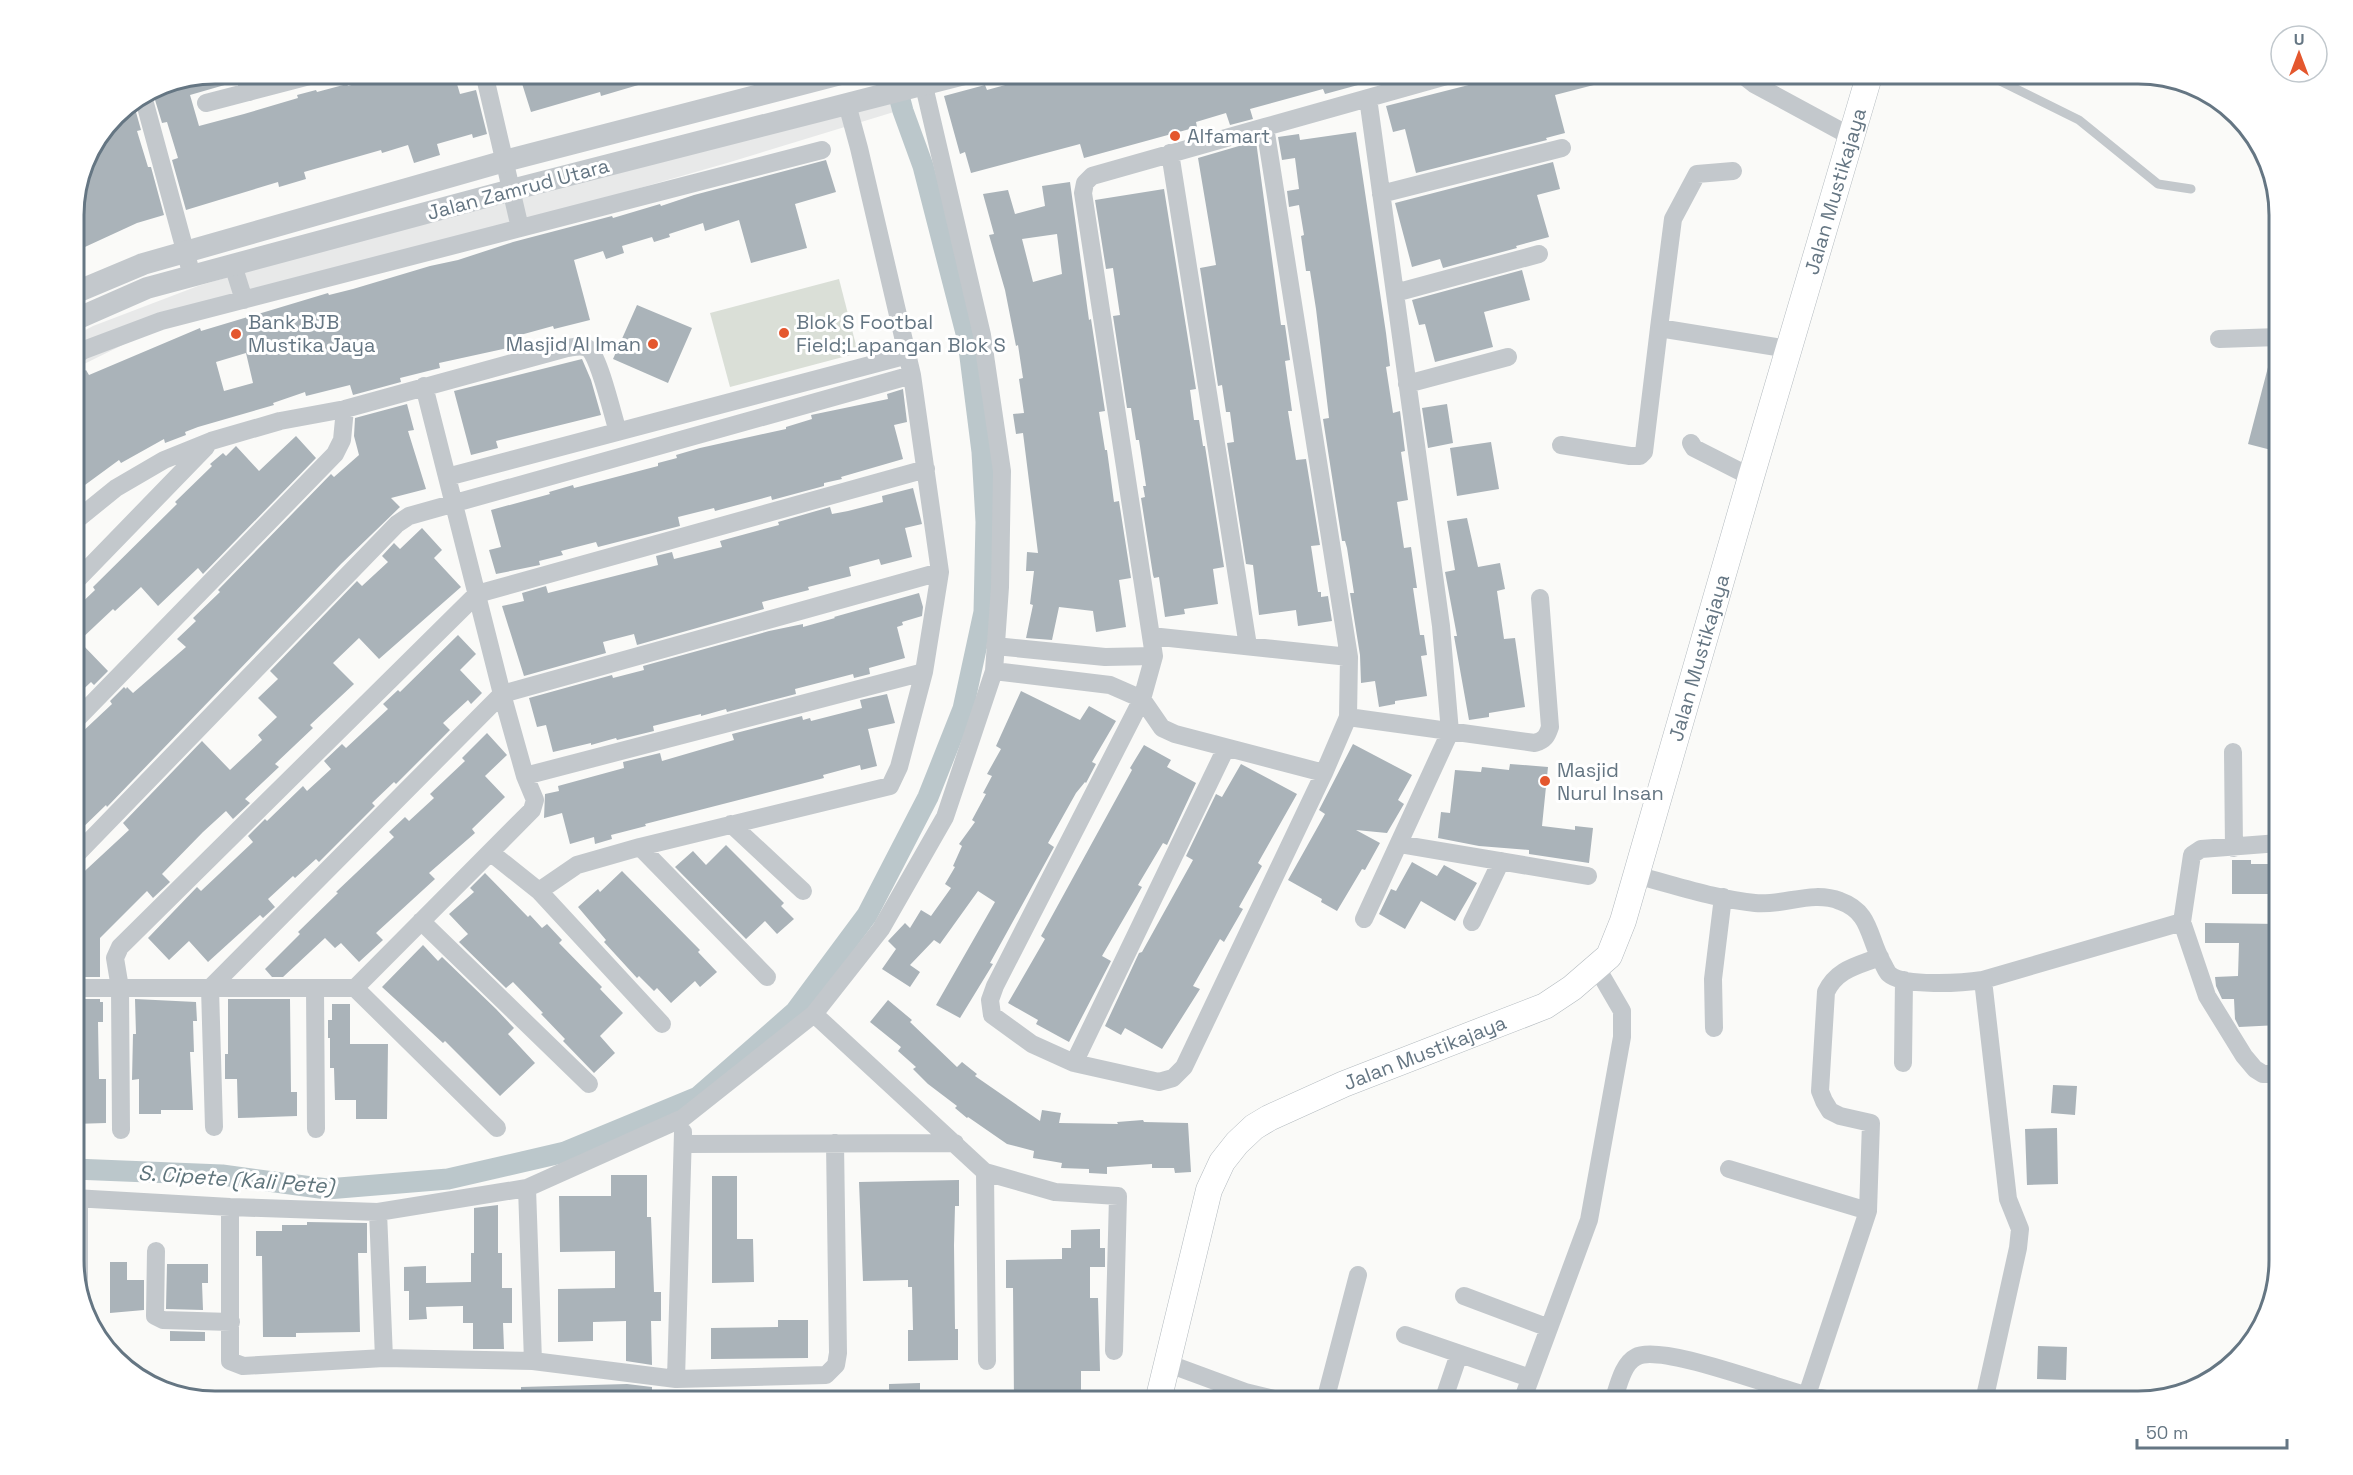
<svg xmlns="http://www.w3.org/2000/svg" width="2353" height="1475" viewBox="0 0 2353 1475" font-family="'Space Grotesk',sans-serif">
<style>
.built{fill:#e8e9e9}
.pitch{fill:#dadfd7}
.lines{fill:none;stroke-linecap:round;stroke-linejoin:round}
.canal{stroke:#bbc7cb;stroke-width:21}
.building{fill:#aab3b9;fill-rule:evenodd}
.secondary-casing{stroke:#b3babf;stroke-width:27}
.service{stroke:#c3c8cc;stroke-width:9}
.minor{stroke:#c3c8cc;stroke-width:18}
.tertiary{stroke:#c3c8cc;stroke-width:22}
.secondary{stroke:#fff;stroke-width:26}
.poi-dot{fill:#e4572e;stroke:#fff;stroke-width:2}
.labels{text-anchor:middle;dominant-baseline:central;stroke-width:6;stroke-linejoin:round;paint-order:stroke}
.poi-label{font-size:20px;fill:#657683;stroke:#fff;text-anchor:start}
.street-label{font-size:20px;fill:#657683;stroke:#fff}
.water-label{font-size:21px;font-style:italic;fill:#60757c;stroke:#fff}
.rim{fill:none;stroke:#657683;stroke-width:3}
</style>
<rect width="100%" height="100%" fill="#fafaf8"/>
<path class="built" d="M901,90L907,108L727,163L165,324L74,369V336L93,326L198,286L422,219Z"/>
<path class="pitch" d="M839,279L858,353L730,387L710,313Z"/>
<g class="lines">
<path class="canal" d="M74,1169L222,1175L327,1189L448,1179L565,1152L698,1097L795,1012L867,915L928,797L963,709L984,612L986,522L982,452L968,341L923,166L903,111L893,73"/>
</g>
<path class="building" d="M215,74H233L235,82L190,95L199,126L244,114L298,98L297,95L316,90L317,92L347,84L348,86L390,74H454L460,94L476,90L487,134L473,138L472,134L437,144L440,155L414,163L408,145L382,153L381,150L304,172L306,179L279,187L278,182L186,210L172,160L178,158L167,122L162,123L152,90L161,84Z
M519,74H661L662,78L601,96L600,92L531,112Z
M1034,74H1379L1380,79L1325,94L1323,89L1250,109L1253,119L1230,125L1226,113L1196,122L1197,127L1084,158L1080,144L971,173L965,152L960,154L944,96L985,85L987,90L1035,77Z
M1512,74H1616L1617,79L1555,95L1565,133L1546,138L1547,140L1416,173L1405,129L1393,132L1386,106Z
M134,105L141,130L137,131L148,167H151L164,215L137,223L74,252V206L84,160L115,115Z
M1356,132L1386,333L1390,366L1386,367L1393,413L1400,411L1405,451L1401,452L1408,500L1397,502L1404,548L1411,547L1417,588H1413L1420,635H1424L1427,655L1421,656L1427,696L1395,701V704L1379,707L1375,681L1361,683L1360,655L1350,593H1354L1347,548L1345,541H1342L1323,419L1329,418L1316,309L1310,271H1306L1301,236L1304,235L1299,205L1289,207L1287,191L1299,189L1295,158L1282,160L1278,137L1299,134L1300,140Z
M1256,141L1281,325H1285L1290,360L1285,361L1292,411H1288L1296,460L1306,459L1320,545L1311,546L1318,592H1321V597L1328,596L1332,621L1298,626L1296,610L1259,615L1253,565L1246,564L1227,443L1234,442L1230,412H1226L1222,385L1218,386L1200,268L1216,265L1198,158Z
M826,160L836,192L795,204L807,248L751,263L739,220L705,231L703,223L669,234L670,237L654,242L652,237L622,246L624,253L606,259L603,251L574,260L590,320L554,329L553,326L513,337L517,346L439,363L440,368L400,378L401,382L353,395L350,385L306,396L305,392L273,403L274,405L198,427L185,432L186,435L165,443L164,439L121,463L119,460L74,493V378L86,370L89,375L200,328L201,331L328,293L329,295L353,289L430,266L458,260L513,242L612,216L613,218L660,204L661,206L694,195ZM246,353L253,383L224,391L216,362Z
M1553,162L1560,189L1537,195L1549,237L1516,246L1517,248L1443,268L1440,259L1412,267L1395,203Z
M1070,182L1089,320L1091,319L1105,411L1099,412L1105,450H1107L1114,502L1119,501L1131,578L1119,580L1126,627L1096,632L1093,611L1059,607L1052,640L1026,638L1033,605L1030,604L1034,571H1026L1027,552L1038,553L1023,433L1016,434L1013,414L1024,413L1019,379L1023,378L1018,345L1016,346L1005,290L989,235L994,234L983,194L1008,190L1015,214L1045,206L1042,186ZM1057,234L1062,274L1033,282L1022,239Z
M1164,189L1196,389L1190,390L1194,420H1199L1203,446H1205L1224,567L1213,569L1218,604L1184,609L1185,614L1165,617L1159,577L1154,578L1153,575L1141,498L1145,497L1143,486H1146L1139,440H1136L1131,408H1127L1113,316L1120,315L1113,268L1106,269L1095,200Z
M1522,270L1530,300L1484,312L1493,347L1435,362L1425,324L1419,325L1412,300Z
M637,305L692,328L668,383L613,359Z
M2273,348H2279V452L2248,444Z
M582,359L591,380L601,415L496,441L498,448L471,455L454,391Z
M903,389L907,422L894,425L903,459L841,477L842,479L824,483V486L772,500L771,496L715,511L714,508L678,517L680,526L598,547L596,542L561,551L563,555L539,561L540,565L496,574L489,550L501,547L491,510L550,494L549,492L573,485L574,488L658,466V463L677,458L676,455L700,448L786,429V427L812,419L811,415L888,399L887,394Z
M407,404L414,430L408,431L426,489L391,498L400,507L341,564L107,807L106,805L74,836V745L83,737L80,734L112,704L110,701L124,687L126,689L127,687L133,693L186,647L177,639L196,621L193,618L220,592L218,590L331,474L334,477L359,455L354,436L355,418Z
M1447,404L1453,443L1428,448L1422,408Z
M296,436L316,458L203,574L198,568L158,606L141,587L115,611L113,609L79,641L108,671L94,685L91,682L74,698V610L95,590L93,587L177,504L175,502L212,466L210,464L223,453L226,456L236,446L259,471Z
M1491,442L1499,489L1457,496L1450,448Z
M913,488L922,524L905,528L912,557L881,565L879,559L849,567L851,576L808,587L809,590L762,602L764,609L637,645L634,634L603,642L606,653L524,676L502,606L524,601L522,593L546,586L548,593L658,565L656,556L672,552L674,559L722,547L720,541L779,525L778,522L830,507L832,514L848,511L883,502L882,496Z
M1467,518L1478,567L1500,563L1505,589L1497,591L1504,639L1515,638L1525,707L1489,713V717L1469,720L1454,636H1457L1445,572L1455,570L1447,521Z
M422,528L442,550L434,558L461,587L379,659L359,638L333,663L354,684L310,725L313,728L275,764L279,767L245,799L250,803L233,819L226,811L203,832L162,874L170,882L153,898L147,891L100,938V977H78V916L74,920V881L129,830L123,823L202,741L230,770L262,740L258,735L277,717L258,698L278,679L270,671L357,581L362,586L388,562L382,556L394,543L400,549Z
M919,593L923,607L922,616L902,622L903,625L897,627L905,658L869,668L870,674L854,678L853,674L795,689L796,694L727,712L726,709L701,716V714L653,726L654,731L617,740L616,738L591,745V743L553,752L546,725L537,727L529,698L612,675L613,678L644,670L643,666L769,631L803,624V627L835,618L834,617Z
M458,635L476,654L460,670L482,693L471,704L468,700L443,723L450,730L396,784L394,782L372,803L375,806L319,862L316,859L295,878L293,876L268,899L275,907L263,918L260,915L208,962L189,941L169,960L148,938L197,887L201,891L253,842L248,836L265,819L267,821L303,786L307,791L331,769L324,761L342,744L346,748L388,709L383,704L398,690L400,692Z
M1021,691L1080,720L1089,706L1116,721L1092,762L1096,764L1086,783L1085,782L1076,793L1048,843L1054,847L990,963L993,964L960,1018L936,1005L995,902L978,891L940,944L934,940L910,965L920,972L910,987L882,969L896,949L888,941L905,923L910,928L921,910L931,916L951,888L945,884L955,867L953,866L962,846L959,844L975,822L972,820L986,794L983,793L992,776L987,774L1001,749L996,746Z
M887,694L895,723L868,729L877,766L861,770L860,765L823,775L824,778L645,824L646,826L611,835L612,839L595,844L594,837L570,844L562,813L544,818L545,794L559,791L558,786L624,768L623,762L660,753L662,761L734,740L732,734L802,716L803,720L810,718L811,721L862,708L860,700Z
M487,733L507,755L485,776L505,797L472,829L475,833L429,873L435,879L376,933L383,940L359,962L341,943L335,948L325,938L283,977H272L265,969L300,934L298,932L338,893L336,892L394,837L389,832L405,817L409,821L434,798L430,794L465,761L462,758Z
M1353,744L1412,775L1398,800L1404,804L1387,833L1356,830L1380,843L1365,870L1362,869L1337,911L1321,902L1322,899L1288,880L1325,814L1319,810Z
M1144,745L1171,760L1167,767L1196,783L1167,845L1163,843L1138,885L1142,887L1102,956L1111,961L1069,1042L1036,1024L1038,1020L1008,1003L1045,939L1041,936L1132,770L1130,768Z
M1241,764L1297,794L1258,863L1262,866L1239,907L1243,909L1224,942L1220,939L1193,986L1200,989L1162,1049L1125,1028L1121,1035L1105,1026L1139,953L1142,952L1193,860L1186,856L1216,794L1222,797Z
M1510,764L1548,767L1542,826L1575,830V826L1593,828L1589,863L1529,854V850L1479,846L1438,838L1441,812L1450,813L1455,770L1481,772L1482,767L1509,770Z
M726,845L784,903L781,906L794,919L777,934L765,921L746,939L675,867L693,851L706,865Z
M2232,860H2251V864H2279V894H2232Z
M1412,862L1437,876L1444,865L1477,883L1455,921L1421,901L1405,929L1379,914L1391,889L1396,891Z
M622,871L700,950L698,952L717,972L700,987L695,981L671,1003L657,988L654,991L639,976L637,978L604,942L606,940L578,907L598,889L600,892Z
M485,873L528,917L530,915L542,928L547,924L562,940L559,943L602,987L600,989L623,1013L600,1036L615,1053L594,1073L563,1041L565,1039L541,1014L543,1013L513,982L506,988L459,942L468,934L449,914L474,892L470,888Z
M2205,923L2279,924V1025L2239,1027L2235,1019L2234,999H2222L2216,986L2215,977L2238,976L2239,943H2205Z
M423,945L438,961L442,957L496,1009L514,1028L508,1034L535,1063L500,1096L445,1041L443,1043L382,987Z
M78,999H100V1002H103V1022H98L99,1079H106V1123L74,1124V1002H78Z
M135,999L196,1002L197,1021H193L194,1052H190L193,1110H161V1114H139V1079L132,1080L133,1034H136Z
M228,999H290L291,1092H297V1116L238,1118L237,1079H225V1054H228Z
M888,1000L912,1020L910,1022L957,1067L962,1062L977,1074L975,1076L1040,1121L1042,1110L1061,1113L1059,1123L1118,1124L1117,1122L1143,1120L1144,1122L1188,1123L1191,1172L1175,1173L1174,1168H1152V1164L1107,1167V1174L1089,1173V1169L1061,1168L1062,1163L1033,1158L1034,1151L1007,1144L968,1117L967,1118L955,1108L957,1106L928,1084L913,1069L916,1067L898,1051L901,1047L870,1022Z
M332,1004H350V1044H388L387,1119H356V1100H335L334,1068H330V1038H328V1020H332Z
M2053,1085L2077,1086L2075,1115L2051,1113Z
M2057,1128L2058,1184L2027,1185L2025,1129Z
M611,1175H647V1217H651L654,1292H661V1321H651L652,1365L626,1361V1321L593,1322V1341L558,1342V1289L615,1288V1251L560,1252L559,1196H611Z
M712,1176H737V1239H753L754,1282L712,1283Z
M959,1180V1206H955L954,1245L955,1329H958V1360L908,1361V1330H913L912,1287H908V1280L863,1281L859,1182Z
M498,1205V1253H502V1288H512V1323H503L504,1349H473V1323H463V1306L426,1307L427,1319L409,1320V1291H404V1267L426,1266V1283L471,1282V1253H474V1208Z
M307,1222L367,1223V1253H358L360,1332L296,1333V1337H263L262,1256H256V1231H282V1225H307Z
M1100,1229V1248H1105V1267H1090V1298H1098L1100,1371H1081V1401H1014L1013,1288H1006V1260L1062,1259V1248H1071V1230Z
M110,1262H127V1280H144V1310L110,1313Z
M167,1264H208V1283H202L203,1310L166,1309Z
M778,1320H808V1358L711,1359V1328L778,1327Z
M170,1331L205,1332V1341H170Z
M2038,1346L2067,1347L2066,1380L2037,1379Z
M920,1383V1401H889V1384Z
M627,1384L652,1387V1401H521V1387Z"/>
<g class="lines">
<defs>
<g id="secondary">
<path id="s1" d="M1158,1401L1209,1190L1222,1162L1237,1143L1254,1127L1269,1118L1344,1084L1545,1006L1572,988L1609,956L1623,921L1751,477L1870,73"/>
</g>
</defs>
<use href="#secondary" class="secondary-casing"/>
<path class="service" d="M1984,73L2079,120L2158,184L2191,189"/>
<path class="minor" d="M244,73L249,92
M484,73L520,228
M1740,73L1754,84L1850,136
M143,96L192,276
M206,103L321,73
M1265,127L1349,657L1348,717L1324,773L1184,1067L1173,1078L1159,1082L1074,1063L1032,1044L992,1015L990,1000L995,986L1142,699L1154,656L1083,193L1085,183L1092,176Z
M1265,127L1457,73
M1170,153L1248,646
M1733,171L1697,174L1673,219L1659,328L1788,349
M1381,194L1562,148
M233,265L244,300
M1395,293L1539,254
M2219,339L2279,337
M74,356L84,350L161,321L822,150
M1407,384L1508,357
M1691,443L1694,448L1751,477
M1561,445L1630,456H1640L1644,452L1659,328
M447,477L908,355
M74,522L116,488L164,460L211,441L280,421L345,409L567,348C575,347 584,344 590,350C600,361 613,416 618,432
M74,583L206,447
M1151,636L1349,657
M995,646L1105,657L1154,656
M994,671L1110,685L1142,699L1162,728L1175,734L1324,773
M1348,717L1535,743C1545,740 1547,736 1550,727L1540,598
M74,722L335,454L342,440L345,409
M2233,752L2234,848
M525,776L924,672
M731,824L803,891
M1399,844L1588,876
M640,847L767,977
M490,852L539,891L662,1024
M74,857L397,524L409,516L912,375L859,148L847,104
M1635,875C1671,884 1719,900 1755,903C1784,906 1812,890 1840,901C1871,912 1868,937 1882,962C1884,965 1886,971 1889,974C1903,987 1963,983 1983,980L2182,922L2192,855L2201,849L2279,843
M539,891L577,865L640,847L890,786L899,767L924,672L940,572L912,375
M1364,919L1450,732L1441,626L1368,98
M421,921L589,1084
M1472,922L1501,861
M2182,922L2207,996L2244,1056L2255,1069L2263,1074H2279
M1983,980L2008,1199L2020,1229L2018,1248L1984,1401
M74,988H355L497,1128
M315,988L316,1129
M355,988L532,810L535,800L525,776L502,694L424,386
M814,1014L985,1172L1055,1192L1118,1196L1114,1351
M1714,1028L1713,979L1723,897
M1074,1063L1226,748
M1903,1063L1904,980
M214,1127L210,988L502,694L940,572
M121,1130L120,988L115,958L120,947L477,594L926,469
M683,1144L955,1143
M1729,1169L1868,1211
M985,1172L987,1361
M527,1188L533,1361
M74,1198L230,1207L378,1212L527,1188L683,1118L814,1014L881,929L945,817L994,671L1000,587L1002,471L982,335L924,86
M230,1207V1361L243,1366L384,1358L533,1361L676,1379L826,1375L836,1365L838,1353L835,1143
M378,1212L384,1358
M156,1251L155,1316L163,1320L231,1322
M79,1286V1198
M1464,1296L1549,1328
M1405,1335L1530,1378
M1169,1364L1245,1392L1282,1401
M676,1379L683,1132
M1325,1401L1358,1275
M1443,1401L1459,1354
M1522,1401L1589,1220L1622,1037V1011L1597,968
M1613,1401C1618,1388 1622,1364 1636,1357C1660,1343 1775,1388 1806,1395C1817,1398 1828,1399 1838,1401
M1805,1401L1868,1211L1871,1123L1840,1116L1830,1111L1824,1101L1820,1091L1826,992C1837,969 1857,966 1880,957"/>
<path class="tertiary" d="M74,293L143,264L505,161L844,73
M74,320L147,288L511,190L968,73"/>
<use href="#secondary" class="secondary"/>
</g>
<g class="poi-dot">
<circle cx="1175" cy="136" r="6"/>
<circle cx="784" cy="333" r="6"/>
<circle cx="236" cy="334" r="6"/>
<circle cx="653" cy="344" r="6"/>
<circle cx="1545" cy="781" r="6"/>
</g>
<g class="labels">
<g class="poi-label">
<text x="1187" y="136">Alfamart</text>
<text x="248" y="322">Bank BJB<tspan x="248" dy="23">Mustika Jaya</tspan></text>
<text x="796" y="322">Blok S Footbal<tspan x="796" dy="23">Field;Lapangan Blok S</tspan></text>
<text x="641" y="344" text-anchor="end">Masjid Al Iman</text>
<text x="1557" y="770">Masjid<tspan x="1557" dy="23">Nurul Insan</tspan></text>
</g>
<g class="street-label">
<text transform="translate(518 189) rotate(-15)">Jalan Zamrud Utara</text>
<text stroke="none"><textPath href="#s1" startOffset="1490">Jalan Mustikajaya</textPath></text>
<text stroke="none"><textPath href="#s1" startOffset="1004">Jalan Mustikajaya</textPath></text>
<text stroke="none"><textPath href="#s1" startOffset="482">Jalan Mustikajaya</textPath></text>
</g>
<g class="water-label">
<text transform="translate(236 1179) rotate(4)">S. Cipete (Kali Pete)</text>
</g>
</g>
<path d="M0 0H2353V1475H0ZM215 84H2138A131 131 0 0 1 2269 215V1260A131 131 0 0 1 2138 1391H215A131 131 0 0 1 84 1260V215A131 131 0 0 1 215 84Z" fill="#fff" fill-rule="evenodd"/>
<path class="rim" d="M215 84H2138A131 131 0 0 1 2269 215V1260A131 131 0 0 1 2138 1391H215A131 131 0 0 1 84 1260V215A131 131 0 0 1 215 84Z"/>
<g transform="translate(2299 54)"><circle r="28" fill="#ffffff" stroke="#c1c8cd" stroke-width="1.5"/>
<path d="M0-4.5L10 22L0 15L-10 22Z" fill="#e4572e"/>
<text y="-9" font-size="16" font-weight="bold" text-anchor="middle" fill="#657683">U</text>
</g>
<path d="M2137 1439v9h150v-9" fill="none" stroke="#657683" stroke-width="3"/>
<text x="2146" y="1439" font-size="18" fill="#657683" stroke="#ffffff" stroke-width="4.5" paint-order="stroke">50 m</text>
</svg>
